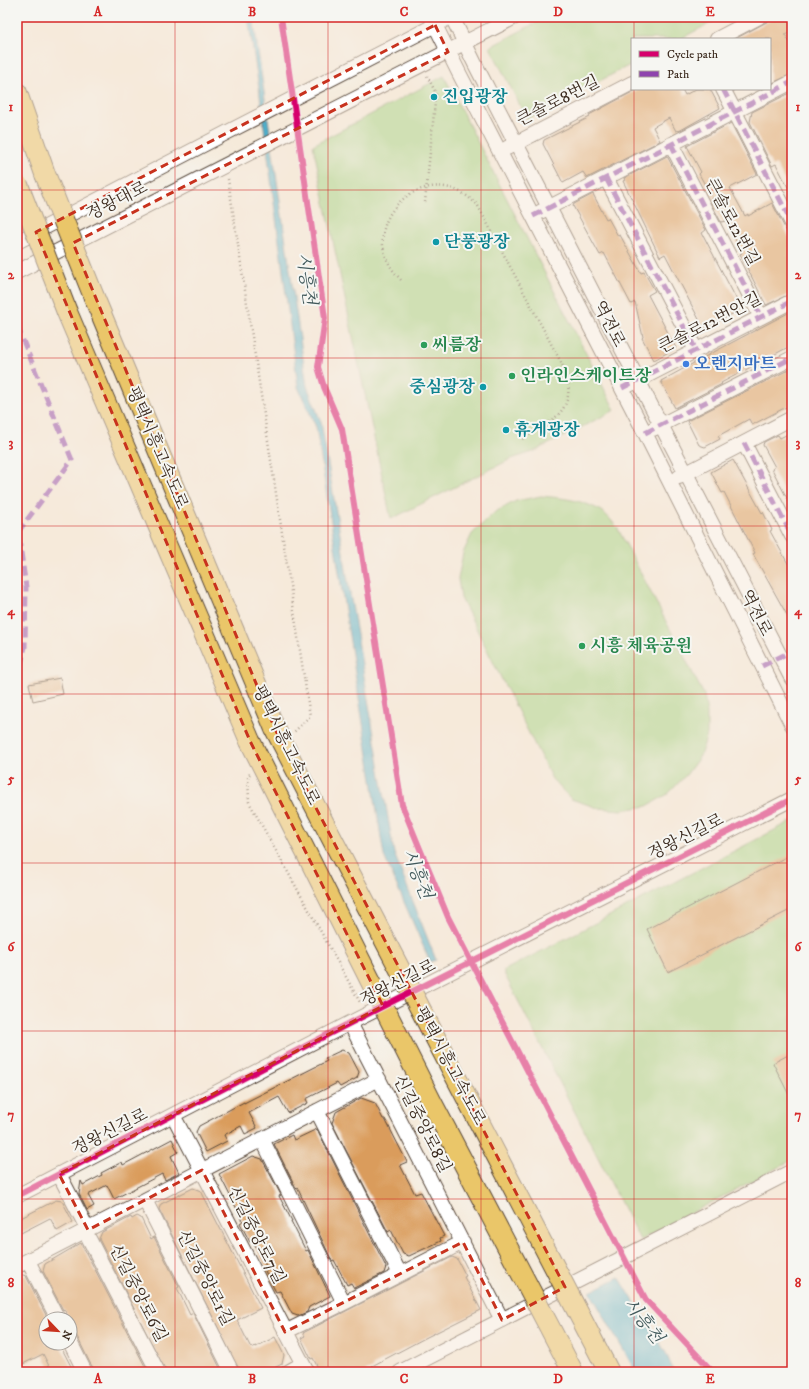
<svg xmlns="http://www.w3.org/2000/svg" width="809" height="1389" viewBox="0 0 809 1389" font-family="'IM FELL DW Pica','Noto Serif KR',serif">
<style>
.green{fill:#a2d585;stroke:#6e8052}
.water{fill:#50b2cf;stroke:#466e76}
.building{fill:#da9c5c}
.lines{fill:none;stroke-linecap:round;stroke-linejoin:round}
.minor-casing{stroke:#57473a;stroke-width:16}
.highway-casing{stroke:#57473a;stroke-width:22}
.path{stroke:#57473a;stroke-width:2.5;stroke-dasharray:1 3;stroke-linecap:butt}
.minor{stroke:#fff;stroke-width:14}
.highway{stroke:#eac669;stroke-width:20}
.highway-bridge-casing{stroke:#57473a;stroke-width:22;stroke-linecap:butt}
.highway-bridge{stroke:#eac669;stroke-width:20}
.quiet{stroke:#8e44ad;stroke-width:5;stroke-dasharray:10 5;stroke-linecap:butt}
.cycleway-casing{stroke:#f6f6f2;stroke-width:8}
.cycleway{stroke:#d6006c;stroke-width:6}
.marked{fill:none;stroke:#c8321e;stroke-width:3;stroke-dasharray:8 5;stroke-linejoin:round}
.grid{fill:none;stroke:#d62828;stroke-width:1;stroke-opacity:0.55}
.culture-dot{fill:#0f9aa8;stroke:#f6f6f2;stroke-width:1.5}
.leisure-dot{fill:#2e9e5b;stroke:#f6f6f2;stroke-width:1.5}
.shop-dot{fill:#3f7fe0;stroke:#f6f6f2;stroke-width:1.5}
.labels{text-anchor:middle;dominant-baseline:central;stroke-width:4;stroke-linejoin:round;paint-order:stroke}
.culture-label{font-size:17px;font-weight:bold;fill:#0d838f;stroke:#f6f6f2;text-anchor:start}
.street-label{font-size:17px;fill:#3b2a1e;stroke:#f6f6f2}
.leisure-label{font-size:17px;font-weight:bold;fill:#27864d;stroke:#f6f6f2;text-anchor:start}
.shop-label{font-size:17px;font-weight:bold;fill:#366cbe;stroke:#f6f6f2;text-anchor:start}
.water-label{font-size:18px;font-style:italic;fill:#425a5c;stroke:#f6f6f2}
.neatline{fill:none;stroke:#d62828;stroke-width:1.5}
.grid-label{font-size:13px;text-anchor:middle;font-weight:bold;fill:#d62828}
</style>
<rect width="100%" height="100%" fill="#f6f6f2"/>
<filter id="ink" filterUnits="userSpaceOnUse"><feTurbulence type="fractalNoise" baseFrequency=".025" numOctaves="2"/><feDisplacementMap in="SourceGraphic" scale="8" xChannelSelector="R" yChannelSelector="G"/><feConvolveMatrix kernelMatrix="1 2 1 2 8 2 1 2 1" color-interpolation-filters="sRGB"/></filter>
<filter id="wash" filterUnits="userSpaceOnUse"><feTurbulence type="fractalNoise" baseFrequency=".012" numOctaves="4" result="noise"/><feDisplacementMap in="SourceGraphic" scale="16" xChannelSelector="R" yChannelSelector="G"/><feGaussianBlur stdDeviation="0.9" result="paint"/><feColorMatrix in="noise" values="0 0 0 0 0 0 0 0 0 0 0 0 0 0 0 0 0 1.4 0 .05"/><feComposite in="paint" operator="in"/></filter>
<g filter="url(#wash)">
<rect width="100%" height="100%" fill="#f5eada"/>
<path class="green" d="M547,17H722L680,39H632V64L527,119L490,47Z
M444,76L615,410L533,452L511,459L391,519L313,145Z
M541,496C563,498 586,500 604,513C609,517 613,523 617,527L704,695L707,713V735L700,756L686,775L668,794L647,806L622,810L598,808L571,799L552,779L461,598L458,579L463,553L472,534L495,512L516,501Z
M792,821V1160L640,1240L503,971Z"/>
<path class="water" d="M248,17H253L307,386L321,422L394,853L436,960L430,962L384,856L316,427L298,387L259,88Z
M619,1277L666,1353L674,1372H636L590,1292Z"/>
<g id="blocks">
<path class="building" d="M776,17H792V31L786,34V36L792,47V74L770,84V39H735Z
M638,89H682L685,95L696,89H710L720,108L679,131V130L676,131L669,118L653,127L660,141L587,178L583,172L563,183L543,144L544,140L590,117L589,115Z
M792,92V195L776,164L772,166L750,122L752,112Z
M731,123L757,174L730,188L745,216L748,214V216L772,203L792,242V293L766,305L740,254L742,253L726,221L721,222L710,201L713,199L699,174L701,172L687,146Z
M667,156L706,230L702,233L740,306L738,311L704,329L665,254L660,257L623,181L625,180L624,178Z
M593,194L606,219L608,218L618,236L620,235L641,273L644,272L655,291L648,295L676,348L654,360L642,338L643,337L635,302L631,304L604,253L600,255L573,206L574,204Z
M792,311V345L721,383L722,384L675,408L661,381L714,352Z
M792,368V404L752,425L749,419L718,436L720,439L705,447L699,445L687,421Z
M792,432V508L772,469L775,467L763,445L764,442L778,435L780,438Z
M733,460L762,513L763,512L772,530L770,531L792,571V624L753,554L755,553L724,492L722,493L711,472Z
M60,678L63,694L33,701L29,684Z
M792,854V909L668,972L647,929Z
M342,1050L349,1053L359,1072L357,1078L340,1087L337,1083L306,1099L308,1103L288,1113L279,1097L249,1113L257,1128L245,1134L241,1126L224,1135L227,1141L206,1152L196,1132L199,1126L244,1102V1103L327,1061L325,1058Z
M792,1053V1101L773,1063Z
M361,1098L375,1103L383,1119H385L407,1162L400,1165L415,1194L421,1192L444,1236L440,1238L441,1241L409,1256L403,1254L391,1230L388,1232L332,1123L336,1112Z
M317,1129L386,1267L384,1273L354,1288L351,1283L347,1285L334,1260L332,1261L297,1187L296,1188L274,1144L292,1135L294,1140Z
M172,1139L178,1152L171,1156L179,1173L165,1180L162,1174L114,1199L107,1185L88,1195L94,1206L87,1210L79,1194L81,1181L83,1185L102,1175L101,1173L122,1162L123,1165Z
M253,1156L262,1159L281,1195L279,1196L292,1221H291L306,1251L308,1250L330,1296L309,1307L307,1312L298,1316L292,1314L280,1291L276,1292L265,1271L268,1270L253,1241L250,1242L240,1223L243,1221L219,1174Z
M193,1188L201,1191L261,1308L237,1320L251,1348L256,1346V1347L275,1337L284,1355L282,1364L266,1372H240L159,1209L161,1204Z
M56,1200L62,1201L73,1222L57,1231L50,1218L17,1235V1220Z
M137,1216L141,1218L151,1239L154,1237L179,1287L177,1288L190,1315L193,1313L222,1372H166L99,1239L102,1232L131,1217L132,1219Z
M81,1243L89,1259V1258L148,1372H96L90,1363L70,1322V1319H69L64,1309L63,1310L43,1271L45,1264Z
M452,1257L457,1259L466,1276L464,1277L481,1310L427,1337L372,1366L373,1368L364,1372H320L313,1358L311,1359L301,1338L305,1336L303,1333Z
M17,1274H20L26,1276L47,1317L46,1318V1343H62V1344L60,1345L74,1372H52L43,1354L17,1367Z"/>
</g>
</g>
<g filter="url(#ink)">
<use href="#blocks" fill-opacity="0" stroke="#57473a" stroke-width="1"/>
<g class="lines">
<defs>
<path id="minor" d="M431,17L459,73L645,433L792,725
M452,17L475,64L792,679
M717,39L759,17
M723,89L792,223
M671,144L761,317
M507,148L632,83
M606,178L696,350
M540,212L792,82
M17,242L226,133L443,21
M17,272L515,17
M629,385L792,301
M653,429L792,358
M744,443L792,536
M679,477L792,418
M350,1023L502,1320
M317,1111L400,1274
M173,1115L307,1372
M262,1139L344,1303
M59,1174L88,1230
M17,1196L350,1023L792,799
M145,1200L232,1372
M85,1231L158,1372
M28,1261L58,1319
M17,1266L379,1079
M285,1332L344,1303L463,1242
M70,1342L85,1372
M288,1372L302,1364
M400,1372L792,1171"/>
<path id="highway" d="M17,93L45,174
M94,297L275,729
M67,312L250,741"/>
</defs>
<use href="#minor" class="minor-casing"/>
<use href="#highway" class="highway-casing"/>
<path class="path" d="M228,179L310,716L294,732
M425,202L436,93L427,76
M401,280C393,271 387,263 384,251C374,208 424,171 462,193C468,196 472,201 477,204L565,370C578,411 552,421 522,439
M250,774L248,776L249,802L361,1004"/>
<use href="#minor" class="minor"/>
<use href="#highway" class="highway"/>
<defs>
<path id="highway-bridge" d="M45,174L94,297
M18,185L67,312
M275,729L609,1372
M250,741L431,1101L573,1372"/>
</defs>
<use href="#highway-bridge" class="highway-bridge-casing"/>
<use href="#highway-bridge" class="highway-bridge"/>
<path class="quiet" d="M723,89L792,223
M671,144L761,317
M606,178L696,350
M533,216L792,82
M17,326L72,460L18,532L26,587L25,647L17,680
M622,388L792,301
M645,433L792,358
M744,443L792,536
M762,666L792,651"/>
<defs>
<path id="cycleway" d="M281,17L325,318L318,367L324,387L342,429L402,805L448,917L646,1300L713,1372
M17,1196L350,1023L792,799"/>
</defs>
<use href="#cycleway" class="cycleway-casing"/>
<use href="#cycleway" class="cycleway"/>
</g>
</g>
<path d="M0 0H809V1389H0ZM435,25L448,52L73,243L275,729L565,1287L502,1320L463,1242L285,1332L202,1170L88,1230L59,1174L383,1006L250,741L36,232Z" fill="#f5eada" fill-opacity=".55" fill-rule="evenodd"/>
<path class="marked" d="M435,25L448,52L73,243L275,729L565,1287L502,1320L463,1242L285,1332L202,1170L88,1230L59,1174L383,1006L250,741L36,232Z"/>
<path class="grid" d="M175,17V1372M328,17V1372M481,17V1372M634,17V39M634,89V1372M17,190H792M17,358H792M17,526H792M17,694H792M17,863H792M17,1031H792M17,1199H792"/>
<g class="culture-dot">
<circle cx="434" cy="97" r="4"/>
<circle cx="436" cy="242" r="4"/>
<circle cx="483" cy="387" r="4"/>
<circle cx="506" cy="430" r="4"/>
</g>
<g class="leisure-dot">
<circle cx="424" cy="345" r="4"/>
<circle cx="512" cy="376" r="4"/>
<circle cx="582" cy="646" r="4"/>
</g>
<circle class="shop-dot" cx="686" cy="364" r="4"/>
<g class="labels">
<g class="culture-label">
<text x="442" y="97">진입광장</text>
<text x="444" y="242">단풍광장</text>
<text x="475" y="387" text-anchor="end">중심광장</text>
<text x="514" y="430">휴게광장</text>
</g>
<g class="street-label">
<text transform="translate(558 101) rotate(-27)">큰솔로8번길</text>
<text transform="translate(117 201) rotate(-27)">정왕대로</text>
<text transform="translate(732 222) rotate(62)">큰솔로12번길</text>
<text transform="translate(710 323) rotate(-27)">큰솔로12번안길</text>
<text transform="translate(609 324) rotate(63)">역전로</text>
<text transform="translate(157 448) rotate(67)">평택시흥고속도로</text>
<text transform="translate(756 613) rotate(63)">역전로</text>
<text transform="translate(286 745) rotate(64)">평택시흥고속도로</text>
<text transform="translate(686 837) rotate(-27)">정왕신길로</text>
<text transform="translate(398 983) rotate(-27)">정왕신길로</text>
<text transform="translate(450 1066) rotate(62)">평택시흥고속도로</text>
<text transform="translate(422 1124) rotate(63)">신길중앙로8길</text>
<text transform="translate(110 1132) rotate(-27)">정왕신길로</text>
<text transform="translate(256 1235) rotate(63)">신길중앙로7길</text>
<text transform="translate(205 1278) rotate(63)">신길중앙로1길</text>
<text transform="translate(138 1293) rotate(63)">신길중앙로6길</text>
</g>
<g class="leisure-label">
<text x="432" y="345">씨름장</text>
<text x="520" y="376">인라인스케이트장</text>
<text x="590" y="646">시흥 체육공원</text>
</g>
<g class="shop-label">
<text x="694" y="364">오렌지마트</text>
</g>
<g class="water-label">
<text transform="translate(306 279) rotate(82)">시흥천</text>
<text transform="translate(417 874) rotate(68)">시흥천</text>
<text transform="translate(643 1321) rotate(52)">시흥천</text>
</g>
</g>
<rect width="809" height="1389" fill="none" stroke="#f6f6f2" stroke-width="44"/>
<rect x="631" y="38" width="140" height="52" fill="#f6f6f2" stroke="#aba49d"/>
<rect x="639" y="51" width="20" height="6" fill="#d6006c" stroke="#aba49d"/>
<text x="667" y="58" font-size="12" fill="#3b2a1e">Cycle path</text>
<rect x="639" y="71" width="20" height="6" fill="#8e44ad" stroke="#aba49d"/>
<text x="667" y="78" font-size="12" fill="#3b2a1e">Path</text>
<g transform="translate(58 1331) rotate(115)"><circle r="19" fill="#f6f6f2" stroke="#aba49d"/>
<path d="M0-3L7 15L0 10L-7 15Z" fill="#c8321e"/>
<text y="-6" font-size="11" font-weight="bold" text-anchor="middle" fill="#3b2a1e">N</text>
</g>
<rect x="22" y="22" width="765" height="1345" class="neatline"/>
<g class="grid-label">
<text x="98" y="16">A</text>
<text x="252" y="16">B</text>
<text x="404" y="16">C</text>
<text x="558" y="16">D</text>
<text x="710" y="16">E</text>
<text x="11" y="111">1</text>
<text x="798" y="111">1</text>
<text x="11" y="279">2</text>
<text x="798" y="279">2</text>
<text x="11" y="447">3</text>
<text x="798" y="447">3</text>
<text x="11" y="615">4</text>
<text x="798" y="615">4</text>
<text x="11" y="783">5</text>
<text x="798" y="783">5</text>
<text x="11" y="951">6</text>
<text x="798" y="951">6</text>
<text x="11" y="1119">7</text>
<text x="798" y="1119">7</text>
<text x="11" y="1287">8</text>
<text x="798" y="1287">8</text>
<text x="98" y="1383">A</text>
<text x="252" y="1383">B</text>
<text x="404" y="1383">C</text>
<text x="558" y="1383">D</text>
<text x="710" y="1383">E</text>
</g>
</svg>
